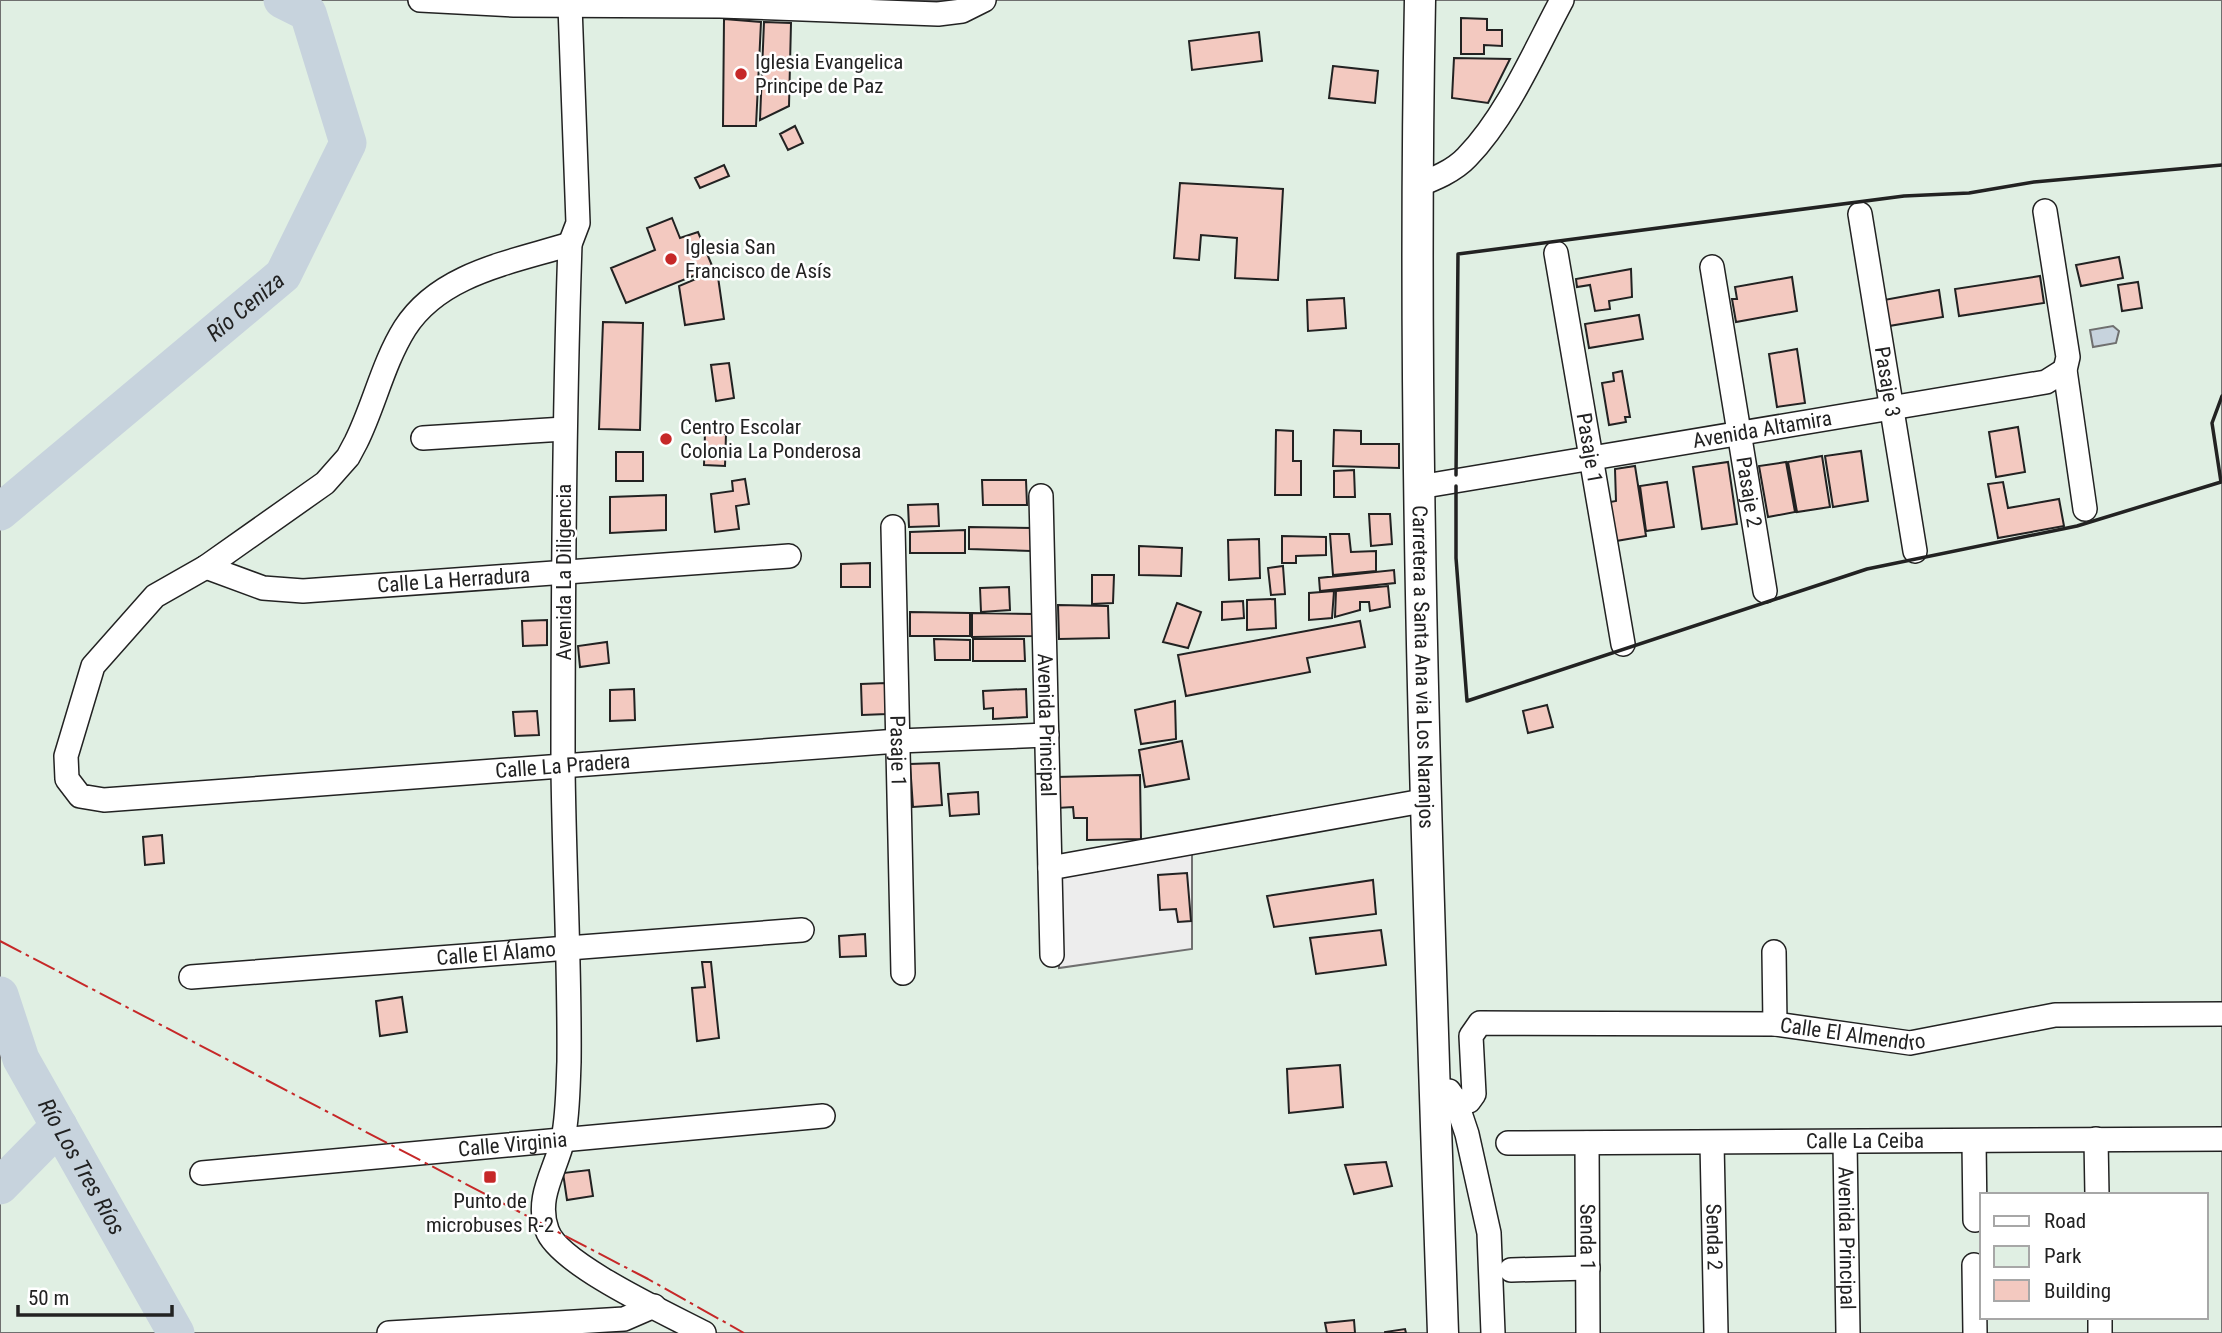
<svg xmlns="http://www.w3.org/2000/svg" width="2222" height="1333" viewBox="0 0 2222 1333" font-family="'Roboto Condensed',sans-serif">
<style>
.green{fill:#e0efe3;stroke:#6f6f6f;stroke-width:2;fill-rule:evenodd}
.parking{fill:#ededed;stroke:#6f6f6f;stroke-width:2}
.water{fill:#c7d3dd;stroke:#6f6f6f;stroke-width:2}
.lines{fill:none;stroke-linecap:round;stroke-linejoin:round}
.river{stroke:#c7d3dd;stroke-width:37}
.building{fill:#f3c9c0;stroke:#222;stroke-width:2}
.minor-casing{stroke:#222;stroke-width:26}
.major-casing{stroke:#222;stroke-width:33}
.minor{stroke:#fff;stroke-width:23}
.major{stroke:#fff;stroke-width:30}
.wall{stroke:#222;stroke-width:3.5}
.power{stroke:#c62828;stroke-width:2;stroke-dasharray:24 5 3.5 5;stroke-linecap:butt}
.poi-dot{fill:#c62828;stroke:#fff;stroke-width:2.5}
.labels{text-anchor:middle;dominant-baseline:central;stroke-width:5;stroke-linejoin:round;paint-order:stroke}
.poi-label{font-size:21px;fill:#222;stroke:#fff;text-anchor:start}
.street-label{font-size:21px;fill:#222;stroke:#fff}
.water-label{font-size:23px;font-style:italic;fill:#222;stroke:#fff}
</style>
<rect width="100%" height="100%" fill="#fff"/>
<path class="green" d="M0,0H2222V1333H0ZM1982,1195H2206V1317H1982Z"/>
<path class="parking" d="M1192,843V949L1059,968L1060,867Z"/>
<path class="water" d="M2113,326L2119,331L2116,343L2093,347L2090,330Z"/>
<g class="lines">
<g class="river">
<path id="s1" d="M0,512L283,275L348,143L308,13L282,0"/>
<path id="s2" d="M0,995L21,1059L176,1333"/>
<path d="M0,1186L59,1126"/>
</g>
</g>
<path class="building" d="M1461,18L1487,19V30H1502V46L1484,45V54H1461Z
M724,19L761,22L756,126H723Z
M764,22L791,23L789,106L760,120Z
M1259,32L1262,61L1192,70L1189,41Z
M1454,58L1510,59L1488,103L1452,98Z
M1333,66L1378,71L1375,103L1329,98Z
M795,126L803,143L788,150L780,134Z
M724,165L729,176L700,188L695,178Z
M1180,183L1283,189L1278,280L1235,278L1237,238L1201,235L1199,260L1174,258Z
M672,218L680,238L698,232L713,268L626,303L611,268L655,250L647,228Z
M2119,257L2123,278L2081,286L2076,265Z
M1631,269L1632,297L1609,301L1610,309L1595,311L1590,285L1577,287L1576,279Z
M717,270L724,319L685,325L679,286Z
M2040,276L2044,303L1959,316L1955,289Z
M1792,277L1797,311L1736,322L1732,299H1737L1735,287Z
M2138,282L2142,308L2122,311L2118,285Z
M1939,290L1943,317L1889,326L1884,300Z
M1344,298L1346,328L1308,331L1307,300Z
M1639,315L1643,339L1589,348L1585,324Z
M603,322L643,323L640,430L599,429Z
M1797,349L1805,403L1777,407L1769,354Z
M729,363L734,398L716,401L711,365Z
M1622,371L1630,417H1625L1626,422L1609,425L1602,383L1614,381L1613,373Z
M2018,427L2025,472L1996,477L1989,432Z
M1276,430L1293,431V461H1301V495H1275Z
M1334,430L1361,431V444H1399V468L1333,466Z
M705,433L726,434L725,466L704,465Z
M1861,451L1868,501L1833,507L1825,456Z
M616,452H643V481H616Z
M1822,456L1830,507L1797,512L1788,462Z
M1728,462L1737,524L1702,529L1693,467Z
M1786,462L1795,512L1768,517L1759,466Z
M1635,466L1646,536L1616,541L1610,502L1616,501L1615,469Z
M1354,470L1355,497H1334V471Z
M745,479L749,504L736,506L739,529L715,532L711,494L733,491L732,481Z
M982,480H1026L1027,505H983Z
M1667,482L1674,527L1646,531L1640,486Z
M2003,482L2008,508L2059,499L2064,526L1998,538L1988,484Z
M666,495V530L610,533V497Z
M938,504L939,526L909,527L908,505Z
M1369,514H1390L1392,544L1371,546Z
M969,527L1032,528L1031,551L969,549Z
M965,530V553H910V532Z
M1330,534H1349L1351,552L1376,551V571L1333,575Z
M1282,536L1326,537V555L1296,556V563H1282Z
M1259,539L1260,578L1229,580L1228,540Z
M1139,546L1182,548L1181,576L1139,575Z
M870,563V587H841V564Z
M1283,566L1285,594L1271,595L1268,568Z
M1394,570L1395,583L1320,591L1319,578Z
M1092,575H1114L1113,603L1092,604Z
M1388,586L1390,607L1370,611L1369,602H1360V610L1335,617L1336,591Z
M1009,587L1010,610L981,612L980,588Z
M1334,591L1332,618L1309,620V593Z
M1275,599L1276,628L1247,630V600Z
M1243,601L1244,618L1222,620V602Z
M1177,603L1201,612L1188,648L1163,642Z
M1058,605L1108,606L1109,638L1059,639Z
M910,612L970,613V636H910Z
M972,613L1034,614L1035,636L972,637Z
M547,620V645L523,646L522,621Z
M1360,621L1365,647L1307,658L1310,672L1186,696L1178,655Z
M934,639L970,640V660H935Z
M973,639H1024L1025,661H973Z
M607,642L609,663L580,667L578,646Z
M886,683L887,714L862,715L861,684Z
M634,689L635,720L610,721V690Z
M1026,689L1027,717L993,719V708L984,709L983,691Z
M1175,701L1176,739L1141,744L1135,710Z
M1547,705L1553,727L1528,733L1523,711Z
M537,711L539,735L515,736L513,712Z
M1182,741L1189,779L1145,787L1139,750Z
M939,763L942,805L913,807L910,764Z
M1140,775L1141,839L1087,840V818H1074L1073,807L1057,808L1056,777Z
M978,792L979,814L950,816L948,794Z
M162,835L164,863L145,865L143,837Z
M1187,873L1191,921L1178,922L1176,909L1160,910L1158,875Z
M1373,880L1376,914L1274,927L1267,896Z
M1381,930L1386,965L1316,974L1310,938Z
M865,934L866,956L840,957L839,936Z
M702,962H711L719,1038L697,1041L692,988L705,987Z
M402,997L407,1032L380,1036L376,1001Z
M1340,1065L1343,1107L1289,1113L1287,1069Z
M1386,1162L1392,1186L1354,1194L1345,1165Z
M589,1170L593,1196L567,1200L563,1173Z
M1354,1320L1355,1333H1327L1325,1323Z
M1405,1329L1406,1333H1385V1332Z"/>
<g class="lines">
<defs>
<g id="minor">
<path d="M420,0L514,5L720,6L938,14L962,11L984,0"/>
<path d="M570,6L578,223L570,244C564,418 563,592 563,766C564,865 570,964 569,1062C568,1087 568,1115 563,1139C556,1170 535,1197 547,1230C558,1264 670,1315 704,1333"/>
<path d="M1416,186C1434,179 1454,171 1467,157C1507,116 1535,50 1562,0"/>
<path d="M2045,211L2068,357L2065,370L2085,509"/>
<path id="s3" d="M1860,214L1915,551"/>
<path id="s4" d="M570,244C513,262 440,273 405,328C383,363 374,406 356,442L348,457L325,483L206,567L155,596L93,666L66,756L67,779L80,796L104,800L898,741L1047,735"/>
<path id="s5" d="M1556,253L1623,644"/>
<path id="s6" d="M1712,267L1765,591"/>
<path d="M423,438L564,429"/>
<path id="s7" d="M1419,487L2046,382L2065,370"/>
<path id="s8" d="M1041,496L1052,955"/>
<path id="s9" d="M893,527L903,973"/>
<path id="s10" d="M206,567L263,588L303,591L789,556"/>
<path d="M1050,868L1428,800"/>
<path d="M1774,952L1775,1024"/>
<path id="s11" d="M191,977L802,930"/>
<path d="M1449,1091L1456,1101L1467,1134L1489,1233L1493,1333"/>
<path id="s12" d="M1456,1101H1469L1474,1094L1471,1036L1480,1023L1775,1024L1910,1043L2055,1015L2222,1014"/>
<path d="M2096,1139L2097,1195"/>
<path d="M1974,1141L1975,1220"/>
<path id="s13" d="M1845,1142L1848,1333"/>
<path id="s14" d="M1508,1143L2222,1139"/>
<path id="s15" d="M1587,1143L1588,1333"/>
<path id="s16" d="M1712,1143L1716,1333"/>
<path id="s17" d="M202,1173L823,1116"/>
<path d="M1974,1265L1975,1333"/>
<path d="M1511,1270L1588,1268"/>
<path d="M2100,1317V1333"/>
<path d="M389,1333L624,1319L654,1306"/>
</g>
<g id="major">
<path id="s18" d="M1420,0C1411,444 1428,889 1443,1333"/>
</g>
</defs>
<use href="#minor" class="minor-casing"/>
<use href="#major" class="major-casing"/>
<use href="#minor" class="minor"/>
<use href="#major" class="major"/>
<path class="wall" d="M1456,475L1458,254L1904,196L1969,193L2034,182L2222,165
M1456,486V558L1467,701L1867,569L2077,526L2221,482L2212,423L2222,396"/>
<path class="power" d="M0,941L648,1279L744,1333"/>
</g>
<g class="poi-dot">
<circle cx="741" cy="74" r="7"/>
<circle cx="671" cy="259" r="7"/>
<circle cx="666" cy="439" r="7"/>
<rect x="483" y="1170" width="14" height="14" rx="3.5"/>
</g>
<g class="labels">
<g class="poi-label">
<text x="755" y="62">Iglesia Evangelica<tspan x="755" dy="24">Principe de Paz</tspan></text>
<text x="685" y="247">Iglesia San<tspan x="685" dy="24">Francisco de Asís</tspan></text>
<text x="680" y="427">Centro Escolar<tspan x="680" dy="24">Colonia La Ponderosa</tspan></text>
<text x="490" y="1201" text-anchor="middle">Punto de<tspan x="490" dy="24">microbuses R-2</tspan></text>
</g>
<g class="street-label">
<text stroke="none"><textPath href="#s3" startOffset="170">Pasaje 3</textPath></text>
<text stroke="none"><textPath href="#s7" startOffset="348">Avenida Altamira</textPath></text>
<text stroke="none"><textPath href="#s5" startOffset="198">Pasaje 1</textPath></text>
<text stroke="none"><textPath href="#s6" startOffset="228">Pasaje 2</textPath></text>
<text transform="translate(564 572) rotate(-90)">Avenida La Diligencia</text>
<text stroke="none"><textPath href="#s10" startOffset="252">Calle La Herradura</textPath></text>
<text stroke="none"><textPath href="#s18" startOffset="667">Carretera a Santa Ana via Los Naranjos</textPath></text>
<text stroke="none"><textPath href="#s8" startOffset="229">Avenida Principal</textPath></text>
<text stroke="none"><textPath href="#s9" startOffset="224">Pasaje 1</textPath></text>
<text stroke="none"><textPath href="#s4" startOffset="1286">Calle La Pradera</textPath></text>
<text stroke="none"><textPath href="#s11" startOffset="306">Calle El Álamo</textPath></text>
<text stroke="none"><textPath href="#s12" startOffset="469">Calle El Almendro</textPath></text>
<text stroke="none"><textPath href="#s14" startOffset="357">Calle La Ceiba</textPath></text>
<text stroke="none"><textPath href="#s17" startOffset="312">Calle Virginia</textPath></text>
<text stroke="none"><textPath href="#s13" startOffset="96">Avenida Principal</textPath></text>
<text stroke="none"><textPath href="#s15" startOffset="94">Senda 1</textPath></text>
<text stroke="none"><textPath href="#s16" startOffset="94">Senda 2</textPath></text>
</g>
<g class="water-label">
<text stroke="none"><textPath href="#s1" startOffset="320">Río Ceniza</textPath></text>
<text stroke="none"><textPath href="#s2" startOffset="191">Río Los Tres Ríos</textPath></text>
</g>
</g>
<rect x="1980" y="1193" width="228" height="126" fill="#ffffff" stroke="#a7a7a7" stroke-width="2"/>
<rect x="1994" y="1216" width="35" height="10" fill="#ffffff" stroke="#a7a7a7" stroke-width="2"/>
<text x="2044" y="1228" font-size="21" fill="#222222">Road</text>
<rect x="1994" y="1246" width="35" height="21" fill="#e0efe3" stroke="#a7a7a7" stroke-width="2"/>
<text x="2044" y="1263" font-size="21" fill="#222222">Park</text>
<rect x="1994" y="1280" width="35" height="21" fill="#f3c9c0" stroke="#a7a7a7" stroke-width="2"/>
<text x="2044" y="1298" font-size="21" fill="#222222">Building</text>
<path d="M18 1305v10h154v-10" fill="none" stroke="#222222" stroke-width="3.5"/>
<text x="28" y="1305" font-size="21" fill="#222222" stroke="#ffffff" stroke-width="5" paint-order="stroke">50 m</text>
</svg>
